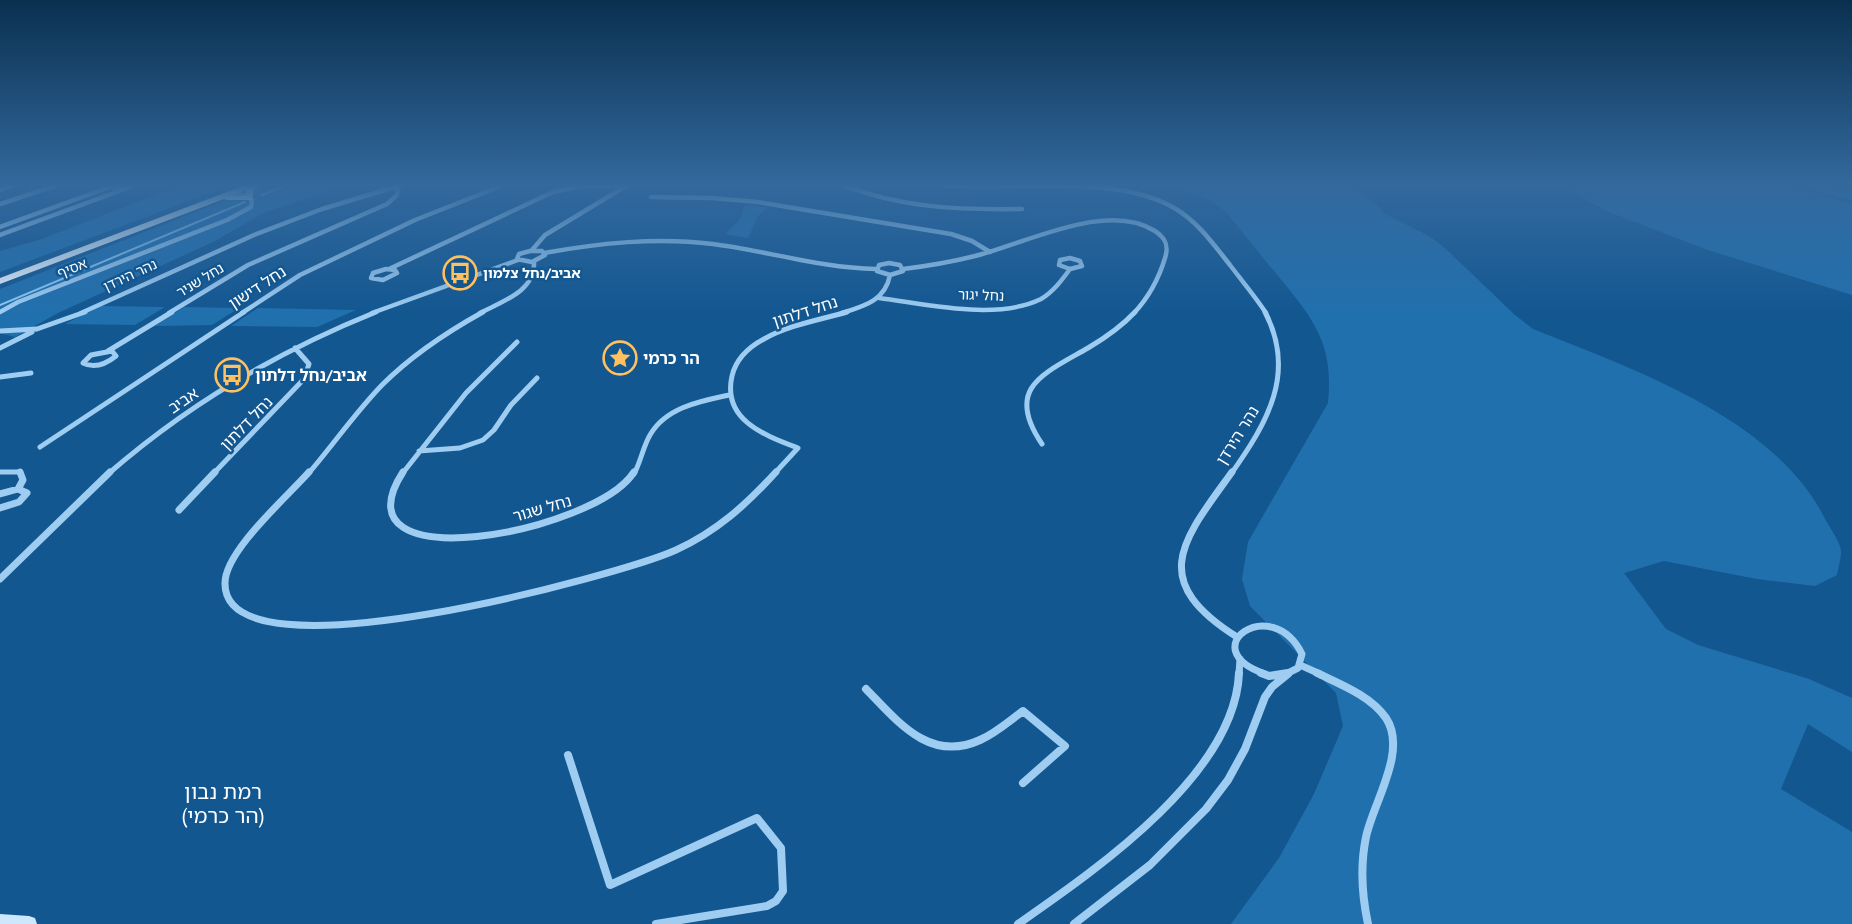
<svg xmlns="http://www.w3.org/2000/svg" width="1852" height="924" viewBox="0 0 1852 924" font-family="'PT Sans','Noto Sans Hebrew',sans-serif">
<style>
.green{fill:#2170ae}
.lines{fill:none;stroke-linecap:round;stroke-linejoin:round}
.stream{stroke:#90caf5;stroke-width:2}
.street-far3{stroke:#9fcdf2;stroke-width:4.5}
.street-far2{stroke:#9fcdf2;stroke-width:5}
.street-far1{stroke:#9fcdf2;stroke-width:7}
.street{stroke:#9fcdf2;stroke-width:8}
.secondary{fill:#cde7fc;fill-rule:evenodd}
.primary{fill:#e9f4ff;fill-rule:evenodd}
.labels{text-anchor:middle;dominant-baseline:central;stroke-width:5;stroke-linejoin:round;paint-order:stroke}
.far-street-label{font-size:14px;fill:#fff;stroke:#135791}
.far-poi-label{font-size:14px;font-weight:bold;fill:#fff;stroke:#135791;text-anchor:start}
.street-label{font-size:16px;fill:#fff;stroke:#135791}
.poi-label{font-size:16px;font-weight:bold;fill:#fff;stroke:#135791;text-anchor:start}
.near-neighbourhood-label{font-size:21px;fill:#fff;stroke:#135791}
</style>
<rect width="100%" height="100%" fill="#135791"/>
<path class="green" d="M183,184H234L0,272V251L39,240Z
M266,184H350L263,213L215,241L58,313L15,337L0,333V289Z
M1163,184H1348L1374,202L1385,214L1429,236L1445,248L1515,315L1533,329C1633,369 1775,418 1825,519C1830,528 1841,543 1841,552C1841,559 1838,568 1837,575L1815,586L1757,579L1664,561L1624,573L1666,629L1698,645L1809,679L1852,698V752L1808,724L1781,789L1852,832V924H1231L1279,858L1314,794L1343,726L1336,693L1250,606L1242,579L1248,542L1328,403C1334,344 1314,320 1279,277C1261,256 1244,234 1226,212L1209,200Z
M1557,184H1779L1852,204V295L1708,250L1609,212Z
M1793,184C1818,184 1828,186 1852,192V200L1823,194Z
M745,205L768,207L758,216L748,238L725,234L740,219Z
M100,306L165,307L135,325L65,324Z
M184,307L239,308L212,325L155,326Z
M258,308L356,310L317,327L231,326Z"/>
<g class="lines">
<path class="stream" d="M262,195L290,184
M0,305L245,202"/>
<path class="street-far3" d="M841,184C899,208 960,210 1022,209
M932,184C1005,193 1114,171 1176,209C1199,223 1214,245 1230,265C1242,281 1255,296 1266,313
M114,188L125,184
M651,197L712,198L758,202L951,234L972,241L990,252
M0,204L60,184
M0,227L118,184
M0,235L138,184
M532,250L545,235L626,186
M530,251H542L545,255L532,262L517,259L519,254Z
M544,253C600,243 656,237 713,244C768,251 820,268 876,269
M1070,258L1080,261L1082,266L1070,269L1059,265L1060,260Z
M889,263L900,265L903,271L890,275L877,271L879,265Z
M386,269L395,270L397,273L383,280L371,278L373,273Z
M389,269L553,192L586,185L626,186
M903,269C927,266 951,262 975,256C1025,244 1107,200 1155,231C1166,238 1169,246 1165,258C1159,278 1148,298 1134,313
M879,298C927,304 996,321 1041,299C1053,292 1062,280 1070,269
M0,312L18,302L227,220L251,207L252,200C245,195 239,193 231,194
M81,313L254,235L322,209L405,184
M169,313L248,265L387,204L397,195L398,186
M242,313L300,275L415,220L506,184
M372,313L518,260
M480,313C503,301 536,291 534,261
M842,313C864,306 885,301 890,275"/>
<path class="street-far2" d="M0,331L37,329L85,312
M0,348L32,332
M108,351L172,312
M112,351L116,356C106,364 95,369 83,363L91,355Z
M0,377L31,373
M1042,444C1004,388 1043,374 1088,348C1105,338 1121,327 1135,312
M40,447L244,312
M419,451L460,448L483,440L494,430L511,405L537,378
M0,472H20L21,474
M108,474C187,405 279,351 376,312
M213,474L304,379L309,364L295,348
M308,474C333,445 355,413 382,385C411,356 447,332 483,312
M402,474L466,393L517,342
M634,474C641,461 643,447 650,435C666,407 701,401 729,395
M774,474L798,448C764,435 722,420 732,376C736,359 749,347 764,339C789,325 819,320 847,312
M1231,474C1267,423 1297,373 1265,312"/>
<path class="street-far1" d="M309,472C287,497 225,551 225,583C223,685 623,574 676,550C716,532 747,504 776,472
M403,472C331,583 595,533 634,472
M1232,472C1182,541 1147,580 1237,637
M18,489L23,480L20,472
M0,494L18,489L27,493L19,502L0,508
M179,510L215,472
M0,579L110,472
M1300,665L1320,674
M1239,674L1240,659
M1265,674C1192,649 1271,592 1302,654L1298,668L1286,674"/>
<path class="street" d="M1261,673L1269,676L1288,673
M1317,673C1340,684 1371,696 1386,718C1408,751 1373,803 1366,837C1360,866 1362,896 1368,924
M866,689C898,722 930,763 980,740C996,733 1009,721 1023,711L1065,746L1023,783
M568,755L610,885L757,818L781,848L783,891L776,901L767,906L656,924
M1018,924C1094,871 1235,775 1239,673
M1074,924L1150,865L1206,809L1228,780L1245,749L1265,697L1272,687L1288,674"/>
<path class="secondary" d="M14,184H24L0,192V188Z
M0,914L29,916L35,918L37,924H0Z"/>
<path class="primary" d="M248,184H261L254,190L252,200H227L224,199L0,284V278ZM246,190L245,196H232Z"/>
</g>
<linearGradient id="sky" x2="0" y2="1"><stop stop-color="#0a3050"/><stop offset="0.59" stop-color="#33699d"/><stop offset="1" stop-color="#33699d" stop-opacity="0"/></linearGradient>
<rect width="1852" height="313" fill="url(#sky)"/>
<defs>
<symbol id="bus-ring" viewBox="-11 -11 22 22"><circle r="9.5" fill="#135791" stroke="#ffc05f" stroke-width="1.5"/><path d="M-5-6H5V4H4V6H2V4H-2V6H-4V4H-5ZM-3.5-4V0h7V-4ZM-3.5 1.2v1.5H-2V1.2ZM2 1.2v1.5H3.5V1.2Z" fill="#ffc05f"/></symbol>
<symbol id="sight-ring" viewBox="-11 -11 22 22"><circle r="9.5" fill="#135791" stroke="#ffc05f" stroke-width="1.5"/><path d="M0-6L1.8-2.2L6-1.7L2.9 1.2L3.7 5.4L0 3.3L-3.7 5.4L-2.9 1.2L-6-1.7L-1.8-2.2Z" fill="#ffc05f"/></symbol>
</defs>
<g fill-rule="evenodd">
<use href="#bus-ring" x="441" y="254" width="38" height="38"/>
<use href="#sight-ring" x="601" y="339" width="38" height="38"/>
<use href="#bus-ring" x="213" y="356" width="38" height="38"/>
</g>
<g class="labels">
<g class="far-street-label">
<text transform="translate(72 268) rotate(-21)">אסיף</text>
<text transform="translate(130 275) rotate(-25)">נהר הירדן</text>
<text transform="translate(200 280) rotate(-31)">נחל שניר</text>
<text transform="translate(981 295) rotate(2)">נחל יגור</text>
</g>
<g class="far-poi-label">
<text x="483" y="273">אביב/נחל צלמון</text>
</g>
<g class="street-label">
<text transform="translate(257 287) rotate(-33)">נחל דישון</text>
<text transform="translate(805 311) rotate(-18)">נחל דלתון</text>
<text transform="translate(183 400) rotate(-34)">אביב</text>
<text transform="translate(246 423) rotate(-46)">נחל דלתון</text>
<text transform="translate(1237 435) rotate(-58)">נהר הירדן</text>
<text transform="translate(542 508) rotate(-16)">נחל שגור</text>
</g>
<g class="poi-label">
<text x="643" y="358">הר כרמי</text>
<text x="255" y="375">אביב/נחל דלתון</text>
</g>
<g class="near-neighbourhood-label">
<text x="223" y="791">רמת נבון<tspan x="223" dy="24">(הר כרמי)</tspan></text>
</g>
</g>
</svg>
